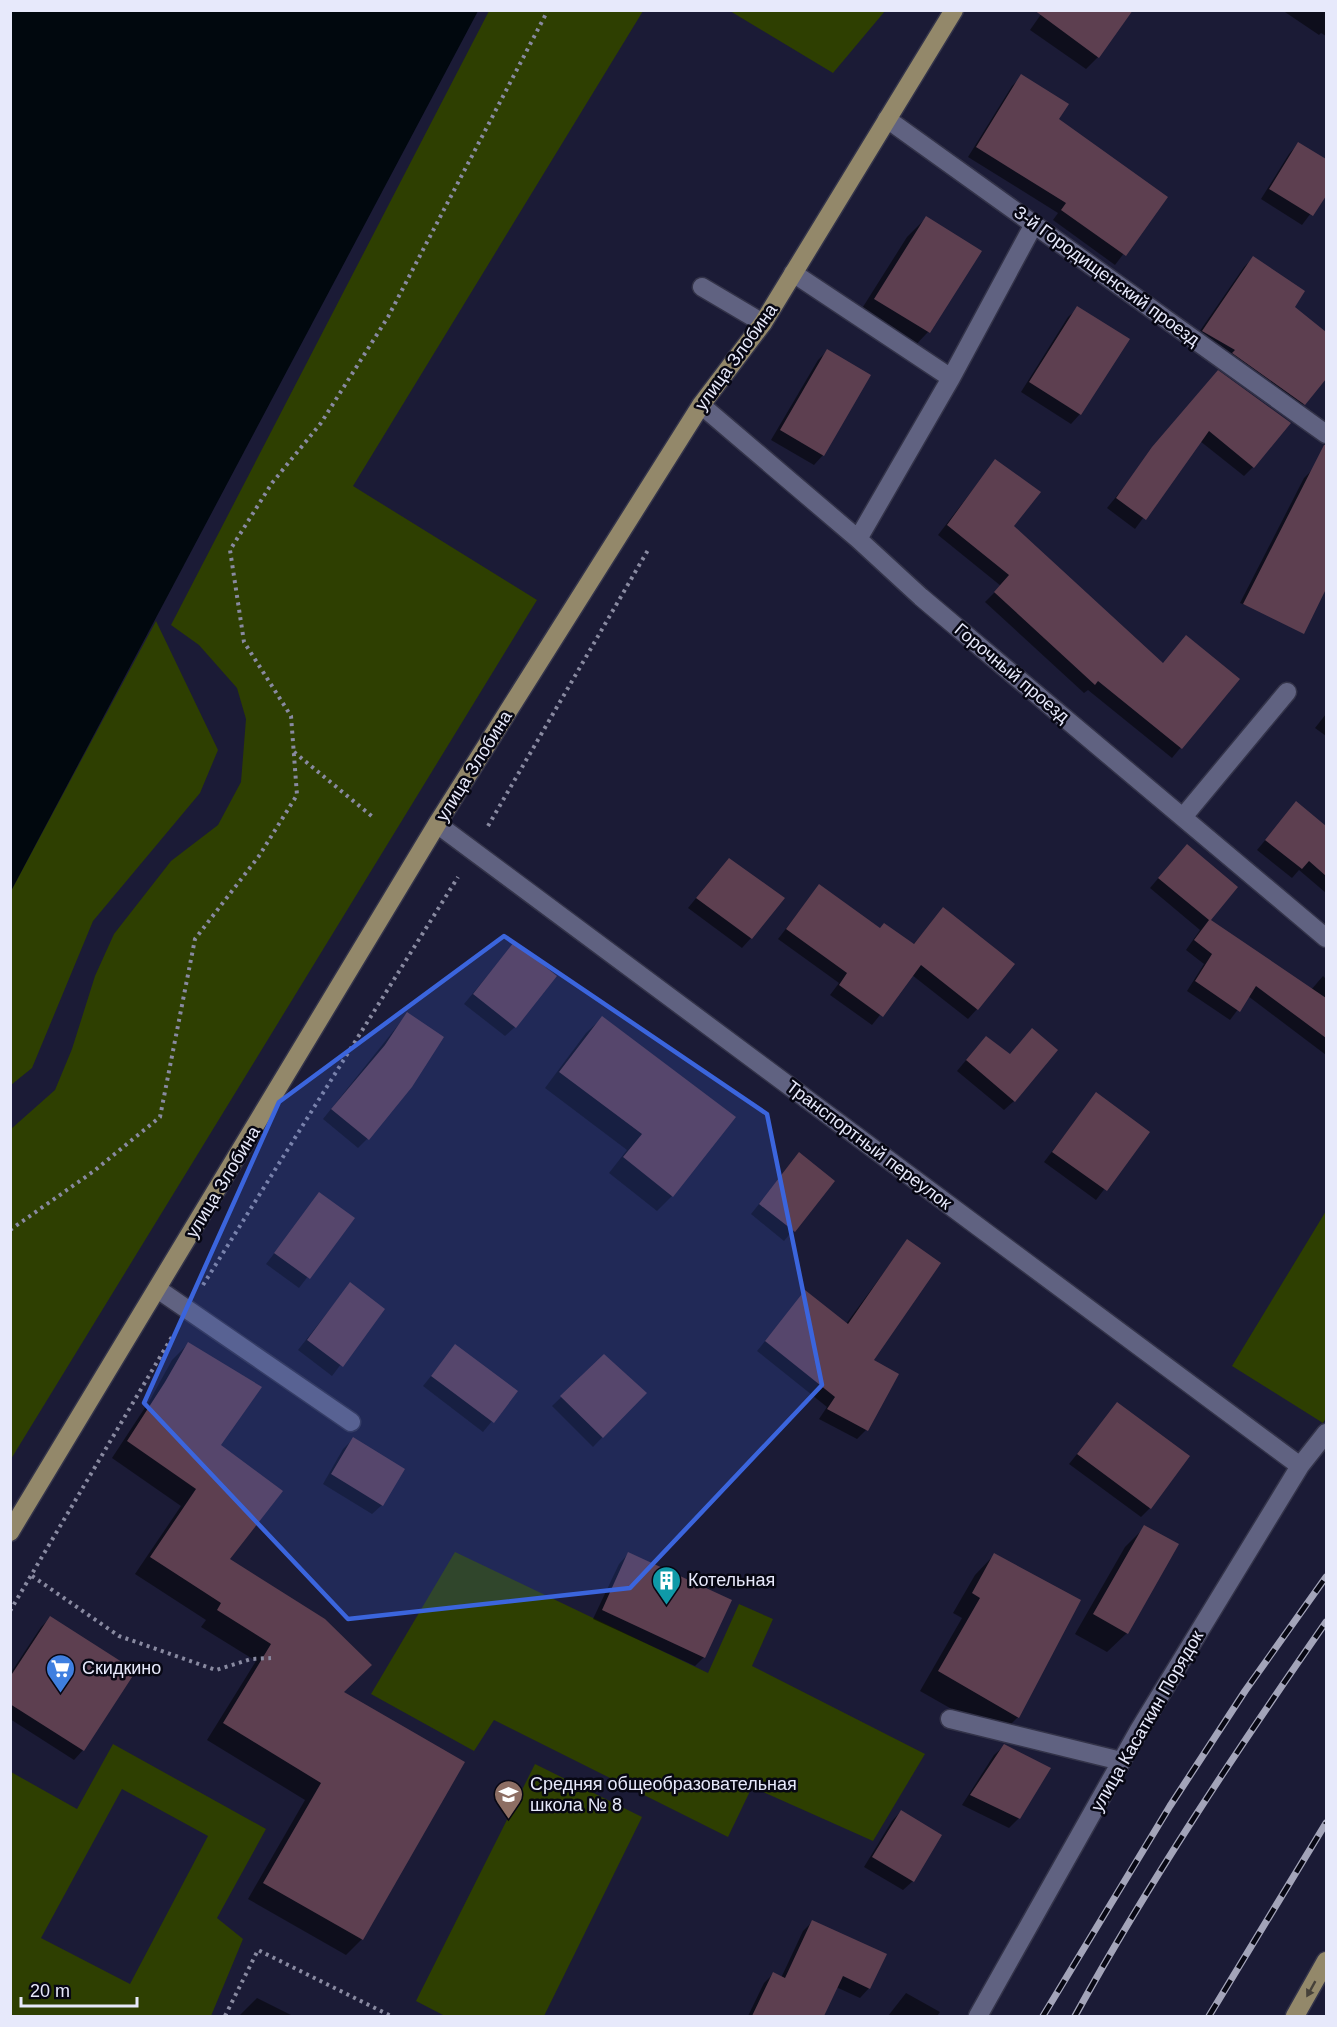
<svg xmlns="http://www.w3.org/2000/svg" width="1337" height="2027" viewBox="0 0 1337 2027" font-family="Helvetica,sans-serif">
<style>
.green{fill:#2e3f01;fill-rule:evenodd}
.water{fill:#01080e}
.shadow{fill:#0007}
.building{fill:#5d3f50}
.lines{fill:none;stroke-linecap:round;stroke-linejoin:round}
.minor-casing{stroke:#333349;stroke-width:21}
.major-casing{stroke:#333349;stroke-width:21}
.path{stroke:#898aa1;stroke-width:4;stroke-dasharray:3 4.5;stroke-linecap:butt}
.minor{stroke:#606281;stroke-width:18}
.major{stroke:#93886a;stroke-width:18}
.rail-casing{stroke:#a3a4b9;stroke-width:7}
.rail{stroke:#070713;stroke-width:4.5;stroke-dasharray:14;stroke-linecap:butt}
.oneway{fill:#46413a}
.marked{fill:#3b65dd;fill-opacity:0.2;stroke:#3b65dd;stroke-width:4.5;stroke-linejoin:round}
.labels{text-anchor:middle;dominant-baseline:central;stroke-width:5;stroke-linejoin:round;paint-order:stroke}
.street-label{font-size:18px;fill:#e7e9fb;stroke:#070713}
.poi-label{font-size:18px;fill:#e7e9fb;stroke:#070713;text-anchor:start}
</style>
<rect width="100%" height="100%" fill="#1b1b36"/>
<path class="green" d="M489,11H643L353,486L537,600L11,1459V1129L55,1090L72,1049L95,976L114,934L171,861L218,825L241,782L246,719L237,688L199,645L171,625Z
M730,11H885L833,73Z
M156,621L218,750L200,793L93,921L32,1068L11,1085V891Z
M1326,1211V1418L1323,1423L1232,1366Z
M455,1552L708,1673L739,1604L773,1619L752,1666L925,1754L873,1841L752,1787L728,1837L494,1720L474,1751L371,1694Z
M113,1744L266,1829L217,1918L243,1939L211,2016H11V1772L77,1809ZM122,1789L208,1836L130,1984L41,1938Z
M535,1764L642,1817L544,2016H445L416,2001Z"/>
<path class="water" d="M11,10L478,11L11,891L10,11Z"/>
<path class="shadow" d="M1044,10L1098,57L1086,69L1030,30Z
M1282,10H1326V36L1321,33L1319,35Z
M1022,76L1057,120L1166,198L1115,265L1053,220L1058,213L968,157L1012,86Z
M1298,144L1326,161V193L1302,225L1261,199L1289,154Z
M926,218L980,251L928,332L909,352L856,318L907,237Z
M1253,258L1293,307L1326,334V377L1295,414L1193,341L1244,267Z
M1078,308L1080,414L1071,424L1021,392L1068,317Z
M827,351L823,455L814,465L771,440L818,360Z
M1209,382L1253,467L1244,476L1200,441L1135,529L1107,508Z
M995,461L1012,526L1162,664L1238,679L1172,758L1088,690L1084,693L985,602L1001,586L938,535Z
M1313,469L1326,476V586L1310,618L1301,627L1240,603L1304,478Z
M1326,714V736L1315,728Z
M1296,803L1326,828V893L1299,870L1292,878L1257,850Z
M1177,856L1236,887L1209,921L1311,990L1323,976L1326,979V1055L1248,996L1230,1020L1187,991L1204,964L1186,950L1200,930L1150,888Z
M719,870L751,938L742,948L688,908Z
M819,886L879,930L913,945L943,909L977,1009L968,1019L912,975L872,1025L830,995L839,983L778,939Z
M514,944L515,1027L505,1036L464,1004Z
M407,1014L367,1139L358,1148L323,1119Z
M602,1018L672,1196L657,1211L609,1173L627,1150L545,1088L586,1033Z
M977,1047L1009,1056L1014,1101L1004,1110L957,1071Z
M1096,1094L1148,1132L1096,1200L1044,1162Z
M799,1154L833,1181L784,1241L751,1214Z
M320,1194L353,1218L299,1288L266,1264Z
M907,1241L871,1361L866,1430L857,1439L819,1419L827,1407L757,1351L805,1292L846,1324Z
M350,1284L383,1309L332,1376L298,1350Z
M188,1344L219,1445L227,1560L342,1692L362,1939L346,1955L248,1899L305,1800L207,1740L256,1661L201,1627L206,1620L135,1574L181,1506L112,1458L150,1400L172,1360Z
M455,1346L516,1392L483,1432L423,1386Z
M604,1356L645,1393L593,1447L552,1406Z
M1117,1404L1150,1508L1141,1517L1069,1464Z
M353,1439L382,1505L372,1514L323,1484L343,1449Z
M1145,1527L1127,1633L1107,1652L1075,1634L1125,1547Z
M628,1554L704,1657L695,1666L593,1619L619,1564Z
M994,1555L1018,1717L999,1736L920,1691L962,1618L953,1613L975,1575Z
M50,1618L83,1750L74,1760L10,1719V1674L41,1627Z
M1004,1746L1019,1818L1009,1828L962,1805L994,1755Z
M901,1811L913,1881L903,1890L864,1867L892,1821Z
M813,1921L869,1988L860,1998L836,1987L822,2016H748L764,1983L773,1974L781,1978L803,1931Z
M906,1993L940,2012L937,2016H888Z
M257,1998L293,2016H239Z"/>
<path class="building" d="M1034,10H1133L1099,58Z
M1021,74L1069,104L1059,119L1168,197L1126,256L1061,210L1066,203L976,147Z
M1298,142L1326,159V196L1313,216L1269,189Z
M926,216L982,251L930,333L874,299Z
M1253,256L1305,291L1295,307L1326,332V379L1305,405L1232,353L1235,350L1202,331Z
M1077,306L1130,339L1081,415L1029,382Z
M827,349L871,375L824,456L780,430Z
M1218,370L1291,423L1254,468L1209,431L1146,520L1116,498L1152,447Z
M1324,445H1326V589L1304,634L1243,604Z
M995,459L1041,492L1014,526L1163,663L1186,635L1240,679L1182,749L1098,681L1095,685L994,592L1009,575L947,525Z
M1296,801L1326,826V876L1309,861L1302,869L1265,840Z
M1187,844L1238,887L1211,920L1326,998V1038L1256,986L1240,1012L1195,981L1212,954L1194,940L1209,920L1158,878Z
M729,858L785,898L752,939L696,898Z
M819,884L880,928L884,923L914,944L943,907L1015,964L978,1010L921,965L883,1017L839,985L847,973L786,929Z
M514,942L557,976L516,1028L473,994Z
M407,1012L444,1037L412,1087L369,1140L331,1109L385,1045Z
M602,1016L736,1117L673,1197L623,1157L642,1134L559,1072Z
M1032,1028L1058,1050L1015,1102L966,1060L986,1036L1010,1054Z
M1096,1092L1150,1132L1107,1191L1052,1152Z
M799,1152L835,1181L795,1232L759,1204Z
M319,1192L355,1218L310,1279L274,1253Z
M907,1239L941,1263L874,1360L899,1374L868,1431L827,1409L835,1397L765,1341L805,1290L848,1324Z
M350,1282L385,1309L343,1367L307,1340Z
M188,1342L262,1387L221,1445L283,1491L230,1559L325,1619L372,1665L344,1692L465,1762L363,1940L263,1883L321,1783L223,1723L271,1644L217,1610L221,1603L150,1557L196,1489L127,1441L165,1382Z
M455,1344L518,1391L494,1423L431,1376Z
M604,1354L647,1393L603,1438L560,1396Z
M1117,1402L1190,1456L1151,1509L1077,1454Z
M353,1437L405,1469L383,1506L331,1474Z
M1144,1525L1179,1544L1128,1634L1093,1614Z
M628,1552L732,1600L705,1658L602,1610Z
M994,1553L1081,1600L1019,1718L938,1671L980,1598L972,1593Z
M50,1616L136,1671L84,1751L10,1704V1677Z
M1004,1744L1051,1768L1020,1819L970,1795Z
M901,1810L942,1835L914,1882L872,1857Z
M812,1920L887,1954L870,1989L843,1976L824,2016H752L773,1972L785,1978Z"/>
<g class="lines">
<defs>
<path id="minor" d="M887,119L1326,434
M793,273L951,378
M702,287L763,323
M701,405L858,539L921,597L1326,938
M858,539L951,378L1034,224
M1183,817L1287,692
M437,824L1300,1466
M159,1290L351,1422
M950,1719L1121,1761
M978,2016L1139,1730L1300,1466L1326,1433"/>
<path id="major" d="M10,1532L437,824L701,405L763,323L954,10
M1295,2016L1326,1961"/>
</defs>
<use href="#minor" class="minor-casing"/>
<use href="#major" class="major-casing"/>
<path class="path" d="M294,752L374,818
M488,826L648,550
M10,1230L94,1171L160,1117L195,939L259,856L297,795L291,716L244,642L230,550L272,483L321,423L388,317L548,10
M203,1285L458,877
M32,1576L119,1636L216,1670L251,1659L271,1658
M10,1611L173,1335
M225,2016L258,1950L391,2016"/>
<use href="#minor" class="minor"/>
<use href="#major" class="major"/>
<defs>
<path id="rail" d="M1043,2016L1170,1806L1245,1691L1326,1577
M1075,2016C1150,1880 1237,1750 1326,1622
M1209,2016L1326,1823"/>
</defs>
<use href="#rail" class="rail-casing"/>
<use href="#rail" class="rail"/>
</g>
<defs><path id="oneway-solid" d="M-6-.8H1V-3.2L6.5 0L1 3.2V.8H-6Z" transform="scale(1.5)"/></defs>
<use class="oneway" href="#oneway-solid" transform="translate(1311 1989) rotate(119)"/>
<path class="marked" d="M504,936L767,1114L822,1385L630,1588L348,1619L144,1403L279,1102Z"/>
<defs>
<symbol id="building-pin" viewBox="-11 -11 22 30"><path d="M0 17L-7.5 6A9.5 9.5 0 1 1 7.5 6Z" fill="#0f9aa8" stroke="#070713"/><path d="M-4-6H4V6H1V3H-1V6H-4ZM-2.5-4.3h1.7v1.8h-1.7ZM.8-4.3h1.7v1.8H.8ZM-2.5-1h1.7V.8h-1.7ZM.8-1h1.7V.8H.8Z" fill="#fff"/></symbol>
<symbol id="supermarket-pin" viewBox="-11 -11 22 30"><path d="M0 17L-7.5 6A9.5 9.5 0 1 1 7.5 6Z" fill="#3f7fe0" stroke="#070713"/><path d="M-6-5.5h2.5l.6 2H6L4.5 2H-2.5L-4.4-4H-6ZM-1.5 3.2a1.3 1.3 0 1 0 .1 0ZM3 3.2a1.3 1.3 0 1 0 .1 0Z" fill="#fff"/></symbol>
<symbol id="school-pin" viewBox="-11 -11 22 30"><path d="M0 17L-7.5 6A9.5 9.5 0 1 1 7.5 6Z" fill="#8d6e63" stroke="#070713"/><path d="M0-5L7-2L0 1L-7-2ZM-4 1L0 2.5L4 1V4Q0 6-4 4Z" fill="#fff"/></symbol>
</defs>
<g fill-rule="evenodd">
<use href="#building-pin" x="650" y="1564" width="33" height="45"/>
<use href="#supermarket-pin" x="44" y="1652" width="33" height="45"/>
<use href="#school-pin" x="492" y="1778" width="33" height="45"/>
</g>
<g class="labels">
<g class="street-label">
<text transform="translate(1107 276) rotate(36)">3-й Городищенский проезд</text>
<text transform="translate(736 357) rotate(-54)">улица Злобина</text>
<text transform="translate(1012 673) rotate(40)">Горочный проезд</text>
<text transform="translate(474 766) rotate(-58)">улица Злобина</text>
<text transform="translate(869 1145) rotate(37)">Транспортный переулок</text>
<text transform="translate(223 1182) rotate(-59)">улица Злобина</text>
<text transform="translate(1147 1721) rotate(-60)">улица Касаткин Порядок</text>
</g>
<g class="poi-label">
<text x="688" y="1580">Котельная</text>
<text x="82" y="1668">Скидкино</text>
<text x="530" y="1784">Средняя общеобразовательная<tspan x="530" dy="21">школа № 8</tspan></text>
</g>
</g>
<rect width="1337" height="2027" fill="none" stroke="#e7e9fb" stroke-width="24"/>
<path d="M21 1997v9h116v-9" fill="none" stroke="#e7e9fb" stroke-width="3"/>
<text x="30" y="1997" font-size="18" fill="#e7e9fb" stroke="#070713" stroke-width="4.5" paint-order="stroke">20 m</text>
</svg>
